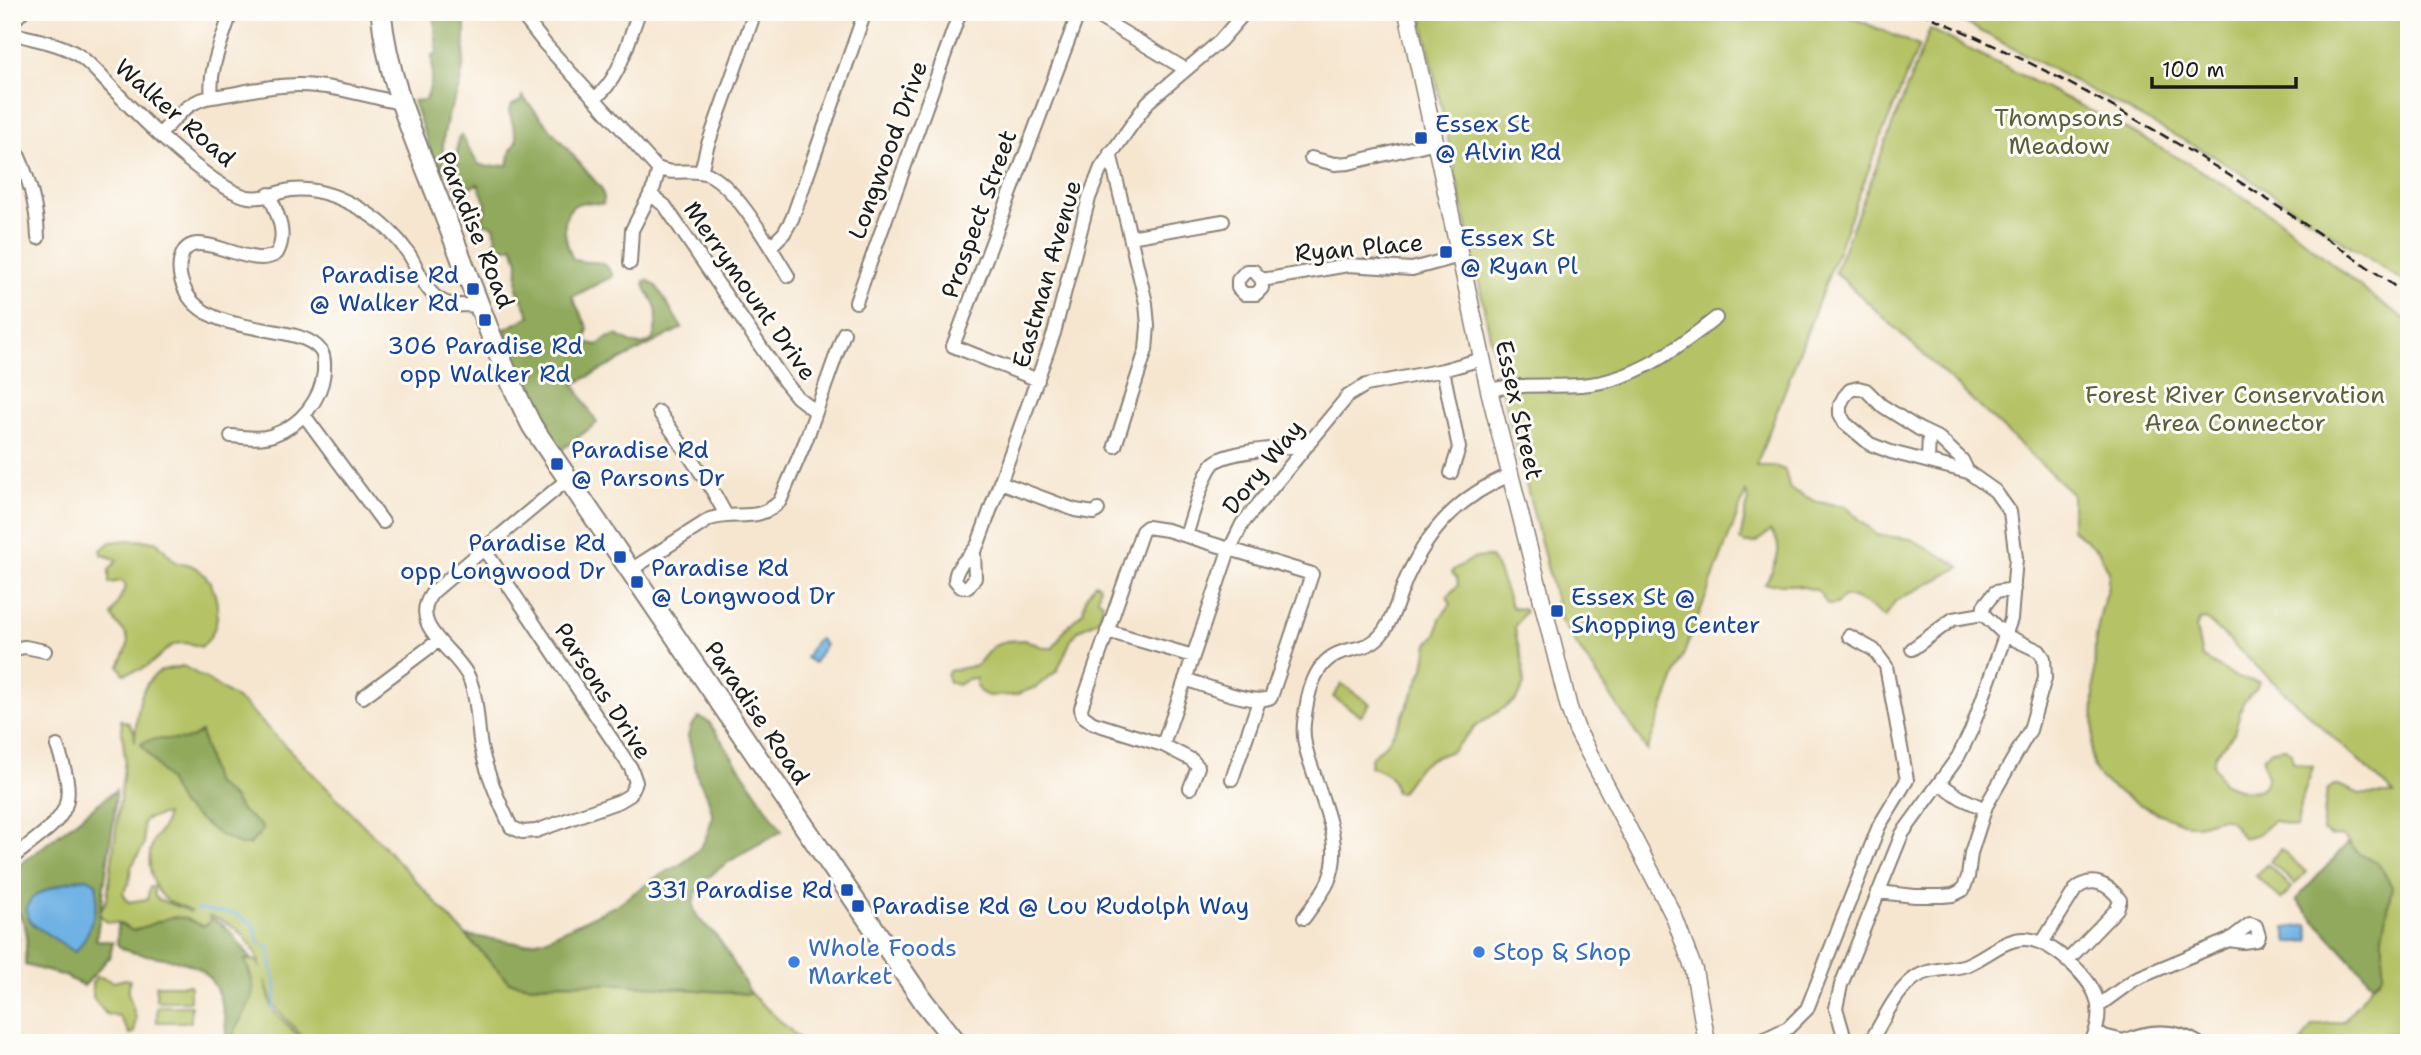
<svg xmlns="http://www.w3.org/2000/svg" width="2421" height="1055" viewBox="0 0 2421 1055" font-family="'Shantell Sans',sans-serif">
<style>
.green{fill:#b5c366;stroke:#687041;stroke-width:2;fill-rule:evenodd}
.forest{fill:#90a95b;stroke:#56623c;stroke-width:2;fill-rule:evenodd}
.water{fill:#6fb2e4;stroke:#466780;stroke-width:2}
.lines{fill:none;stroke-linecap:round;stroke-linejoin:round}
.stream{stroke:#6fb2e4;stroke-width:2.5}
.minor-casing{stroke:#898176;stroke-width:16}
.major-casing{stroke:#898176;stroke-width:19}
.highway-casing{stroke:#898176;stroke-width:23}
.minor{stroke:#fff;stroke-width:12}
.major{stroke:#fff;stroke-width:16}
.highway{stroke:#fff;stroke-width:19}
.rail{stroke:#1c1c1c;stroke-width:2.5;stroke-dasharray:10 5;stroke-linecap:butt}
.transit-dot{fill:#1a4fb4;stroke:#fdfcf7;stroke-width:2.5}
.shop-dot{fill:#3f7fe0;stroke:#fdfcf7;stroke-width:2.5}
.labels{text-anchor:middle;dominant-baseline:central;stroke-width:6;stroke-linejoin:round;paint-order:stroke}
.street-label{font-size:24px;fill:#1c1c1c;stroke:#fdfcf7}
.park-label{font-size:24px;fill:#595f3a;stroke:#fdfcf7}
.transit-label{font-size:24px;fill:#164399;stroke:#fdfcf7;text-anchor:start}
.shop-label{font-size:24px;fill:#366cbe;stroke:#fdfcf7;text-anchor:start}
</style>
<rect width="100%" height="100%" fill="#fdfcf7"/>
<filter id="ink" filterUnits="userSpaceOnUse"><feTurbulence type="fractalNoise" baseFrequency=".0143" numOctaves="2"/><feDisplacementMap in="SourceGraphic" scale="14" xChannelSelector="R" yChannelSelector="G"/><feConvolveMatrix kernelMatrix="1 2 1 2 8 2 1 2 1" color-interpolation-filters="sRGB"/></filter>
<filter id="wash" filterUnits="userSpaceOnUse"><feTurbulence type="fractalNoise" baseFrequency=".00686" numOctaves="4" result="noise"/><feDisplacementMap in="SourceGraphic" scale="28" xChannelSelector="R" yChannelSelector="G"/><feGaussianBlur stdDeviation="1.57" result="paint"/><feColorMatrix in="noise" values="0 0 0 0 0 0 0 0 0 0 0 0 0 0 0 0 0 1.4 0 .05"/><feComposite in="paint" operator="in"/></filter>
<g filter="url(#wash)">
<rect width="100%" height="100%" fill="#f6e6d0"/>
<path class="green" d="M1421,12H1839L1919,46L1883,132L1756,466H1774L1785,470L1790,489L1817,502L1845,506L1877,535L1911,539L1961,567L1895,601L1885,618C1872,608 1860,598 1844,596L1837,604L1828,605L1817,590L1788,584H1765C1774,567 1787,547 1770,531L1756,543H1745L1740,540L1748,501L1746,492L1647,750L1561,621L1499,378Z
M1945,12H2409V285L2219,159Z
M1930,29L2138,135L2210,176L2277,218L2368,293L2409,322V1043H2301L2312,1026C2323,1021 2334,1026 2345,1020L2373,984L2296,900L2349,842L2343,837L2332,836L2322,830L2327,790L2334,785H2338L2360,794H2394L2206,619L2200,620L2196,628L2202,657L2238,678L2259,682L2256,689L2243,702L2234,733L2215,755L2213,764L2223,783C2234,789 2265,799 2267,778C2267,770 2262,764 2264,756L2272,750L2285,748L2291,753L2293,762L2313,767L2300,805L2297,827C2291,828 2284,821 2273,821L2258,834L2244,838C2237,832 2235,821 2225,819C2215,817 2204,826 2193,825C2171,822 2105,791 2095,770C2090,759 2090,749 2093,738L2095,642L2101,611L2107,593L2109,572L2098,550L2072,529V493L1835,272Z
M129,540L156,541L176,563C216,560 232,624 201,647C169,635 169,652 146,667C139,671 131,671 124,674L119,666C125,652 134,642 122,629C117,624 114,622 112,615L126,586L122,581L109,583V570L117,560L101,554V550L110,542Z
M1491,557C1498,567 1510,605 1512,607C1514,608 1520,609 1523,609L1525,612L1515,626L1516,637L1522,659L1524,684L1516,700L1476,726L1452,751L1431,759L1419,767L1401,792H1395C1395,775 1384,772 1370,766L1372,756L1387,743L1401,720L1424,668L1428,644L1437,633L1440,618L1451,604L1447,597L1458,585L1457,578L1452,573L1453,570L1474,558Z
M1095,583L1100,586L1098,598L1103,603L1099,620L1079,630L1071,640L1057,671L1036,687L1015,695L988,696L980,692L976,686V678L968,679L958,685L949,682L947,676L949,671L977,665L992,647L1006,641L1025,640L1045,648H1053L1066,628L1083,612L1086,597Z
M183,666L208,680L244,704L379,841L509,982L531,986L561,983L618,984L751,994L804,1043H308L273,1005L265,981L273,1010L305,1043H232C233,1022 253,1007 253,986C252,978 247,967 245,959L257,961L261,968C253,941 236,923 209,916L211,921L203,926L190,920L171,917L133,931L118,923L107,922L100,915L96,940L113,942L110,956L84,986L65,976L25,965L27,936L25,925L12,901V871L116,790L101,911L107,899L125,760L121,720L129,723L134,731L135,743C136,720 137,683 161,671C167,668 177,668 183,666ZM166,814C166,830 157,831 152,844C146,862 151,889 167,900C175,905 186,908 192,912L159,900L154,895V887H150L147,899L128,902L123,893L129,883L131,867L144,845L143,823L146,819Z
M1342,684L1370,704L1361,716L1333,697Z
M2281,849L2306,872L2295,884L2270,861Z
M2267,864L2292,888L2281,899L2256,876Z
M97,976L114,982L125,979L130,980L128,992L136,1018L134,1033L130,1034L119,1016L106,1014L93,998L92,983Z
M156,985H190V1001H156Z
M157,1006H191V1022H157Z
M171,1036H205V1043H171Z"/>
<path class="forest" d="M439,12H465V20C465,43 465,65 459,87C455,101 447,113 445,129C441,146 444,162 443,178H440L413,101L425,100C433,85 433,71 432,55L437,54L434,14Z
M522,96L601,188L604,197L603,204C596,204 587,201 580,203C557,210 565,243 573,259C592,267 602,254 613,276L572,297L588,328L586,339L588,343L598,345L605,339L616,335C630,340 638,352 653,339C655,328 660,314 654,303C650,294 644,291 644,281L648,280L657,287L682,328L574,384L597,423L560,451L546,426L503,330L530,316L517,289L518,262L513,246L495,251L496,236L494,226L482,223L486,204L478,184L456,193L455,189L458,138L461,135L478,164L488,167L508,165L511,150L517,140L509,111L512,105L521,101Z
M699,717L709,722L782,831C760,845 678,880 696,914C701,923 711,929 718,938C731,955 740,976 751,994L618,984L561,983L531,986L509,982L466,935L524,944L545,939L615,906L660,875L683,863L699,849L705,840L713,816L707,795L698,779L688,736L691,726Z
M201,732L214,782L234,799L241,810L262,827L263,830L249,845H240L218,834L181,805L168,780L141,744C161,731 180,749 201,732Z
M116,790L114,818L96,940L113,942L110,956L84,986L65,976L25,965L27,936L25,925L12,901V871ZM87,878L96,883C101,908 87,931 75,951L35,926L29,919L26,910C27,907 29,901 31,899C41,890 74,879 87,878Z
M2349,842L2359,854L2377,862L2392,886L2383,937V972L2380,978L2373,984L2296,900Z
M171,917L185,918L203,926L208,924L211,919C231,926 239,944 252,960L245,959C247,968 252,977 253,986C255,1004 233,1024 232,1043H226C227,1020 221,982 199,969C185,960 163,958 147,955C135,953 125,953 117,944L118,923L133,931Z"/>
<path class="water" d="M820,639L825,645L814,663L806,658L816,640Z
M87,878L96,883C100,903 89,938 75,952L35,926L29,919L26,910C27,908 30,901 31,899C41,890 74,879 87,878Z
M2308,925L2310,939L2308,941L2288,943L2285,928Z"/>
<g class="lines">
<path class="stream" d="M197,909L236,914L253,924L259,943L270,949L271,967L276,986L273,1010"/>
</g>
</g>
<g filter="url(#ink)">
<g class="lines">
<defs>
<path id="minor" d="M520,12L545,44L656,167C672,177 691,167 708,174C737,187 771,249 788,276
M1090,12L1185,69
M12,22L22,12
M12,33C34,40 58,42 78,55C92,64 104,80 116,92C143,121 208,184 244,196C260,201 276,192 291,190C318,187 345,199 367,213C383,223 398,238 409,254C419,269 424,292 442,301C453,307 467,305 479,305
M212,97C241,93 269,85 298,85C333,85 367,96 400,103
M595,98C620,80 628,41 639,12
M160,134C176,118 188,100 212,97C208,69 223,39 231,12
M12,142C28,173 37,203 38,238
M1110,153L1146,303L1148,326L1146,350L1115,446
M1311,158L1335,164L1349,163L1436,142
M701,172L707,147L755,12
M650,194L665,206L784,381L797,397L815,411
M1130,237L1223,221
M770,247L784,233L792,219L865,12
M630,263L632,230L654,187L659,169
M1262,280V288L1256,294H1244L1238,288V280L1246,271H1254L1262,280L1348,265L1412,269L1460,256
M856,302L960,12
M1443,370L1459,448L1451,473
M1038,380L953,346L1079,12
M1489,390C1520,383 1550,387 1581,385C1635,381 1675,350 1716,318
M659,412L710,486L726,515
M304,415L383,522
M231,436C245,437 260,440 273,435C301,425 321,400 324,372C324,365 325,357 321,351C300,321 214,339 187,294C181,283 177,271 181,258C192,220 251,274 277,253C288,234 277,213 269,194
M1928,461L1929,434
M1000,482L1075,510L1094,513L1098,510
M1186,536C1192,518 1202,477 1213,464C1225,450 1288,448 1308,445
M484,549L432,593C407,627 457,650 469,678C478,699 477,724 481,747C487,775 499,802 511,827L522,832L536,831L620,801L630,795L636,782L631,768L484,549L567,480
M974,553L975,578L968,587H961L955,580C956,563 971,558 978,544L1054,333L1089,198L1101,168L1148,102L1220,41L1245,12
M629,571L710,519C736,510 757,524 780,501L806,440L844,333
M1983,614L1984,606L1995,592L2014,589
M1107,631L1193,656
M12,649L25,647L45,651
M1185,679C1204,685 1255,707 1271,697L1312,574L1167,530L1147,527L1142,531L1081,708L1082,715L1093,723L1163,745L1192,760L1198,767L1190,788
M363,697L439,640
M1163,745L1228,553L1242,524L1348,396L1366,385L1443,370L1482,359
M1232,779L1259,701
M1939,783L1961,798L1985,809
M12,858C62,818 82,813 57,746
M1878,892L1915,896H1943L1953,895L1963,890L1968,877L1971,853L1986,806L2030,730L2045,678L2044,658L2039,651L2005,635L1983,614L1953,619L1912,649
M1304,918C1312,906 1322,895 1328,882C1344,846 1325,810 1314,774C1308,756 1302,742 1304,723C1307,696 1313,661 1342,652C1359,647 1373,647 1384,631C1395,615 1399,595 1407,577C1430,528 1460,496 1510,475
M12,926L15,943L12,962
M2042,943L2075,890C2091,875 2109,884 2120,900L2117,909L2067,961
M2098,1006L2135,979L2229,940L2250,924L2256,926L2259,936L2257,940L2243,942L2229,940
M2096,1034L2123,1041
M1756,1043L1788,1028L1807,1009L1879,826L1907,780L1886,666L1874,650L1849,636
M1846,1043L1836,1008L1841,985L1902,834L1958,757L1971,731L2011,619L2016,558L2010,512L1995,491L1968,472L1891,452L1870,444L1845,423L1840,414V405L1844,397L1850,390L1858,388L1866,390L1881,405L1919,429L1940,439L1962,460L1968,472
M1869,1043C1883,1023 1892,997 1911,981C1926,967 1948,971 1966,965C1985,958 2003,939 2024,939C2049,939 2088,974 2096,997C2101,1011 2098,1031 2090,1043
M2124,1043L2123,1041C2149,1030 2174,1028 2198,1043"/>
<path id="major" d="M1407,12L1489,390L1569,708L1577,730L1673,914L1694,970L1707,1043"/>
<path id="highway" d="M381,12C388,83 417,144 442,209C471,282 496,356 532,426L894,958L924,1002L957,1043"/>
</defs>
<use href="#minor" class="minor-casing"/>
<use href="#major" class="major-casing"/>
<use href="#highway" class="highway-casing"/>
<use href="#minor" class="minor"/>
<use href="#major" class="major"/>
<use href="#highway" class="highway"/>
<path class="rail" d="M1919,12C2049,67 2173,137 2291,215C2331,242 2371,268 2409,297"/>
</g>
</g>
<g class="transit-dot">
<rect x="1414" y="131" width="14" height="14" rx="3.5"/>
<rect x="1439" y="245" width="14" height="14" rx="3.5"/>
<rect x="466" y="282" width="14" height="14" rx="3.5"/>
<rect x="478" y="313" width="14" height="14" rx="3.5"/>
<rect x="550" y="457" width="14" height="14" rx="3.5"/>
<rect x="613" y="550" width="14" height="14" rx="3.5"/>
<rect x="630" y="575" width="14" height="14" rx="3.5"/>
<rect x="1550" y="604" width="14" height="14" rx="3.5"/>
<rect x="840" y="883" width="14" height="14" rx="3.5"/>
<rect x="851" y="899" width="14" height="14" rx="3.5"/>
</g>
<g class="shop-dot">
<circle cx="1479" cy="952" r="7"/>
<circle cx="794" cy="962" r="7"/>
</g>
<g class="labels">
<g class="street-label">
<text transform="translate(175 113) rotate(41)">Walker Road</text>
<text transform="translate(888 150) rotate(-70)">Longwood Drive</text>
<text transform="translate(979 214) rotate(-70)">Prospect Street</text>
<text transform="translate(476 230) rotate(68)">Paradise Road</text>
<text transform="translate(1359 248) rotate(-5)">Ryan Place</text>
<text transform="translate(1047 274) rotate(-74)">Eastman Avenue</text>
<text transform="translate(750 291) rotate(55)">Merrymount Drive</text>
<text transform="translate(1519 410) rotate(77)">Essex Street</text>
<text transform="translate(1263 467) rotate(-51)">Dory Way</text>
<text transform="translate(603 691) rotate(57)">Parsons Drive</text>
<text transform="translate(757 713) rotate(56)">Paradise Road</text>
</g>
<g class="park-label">
<text x="2059" y="118">Thompsons<tspan x="2059" dy="28">Meadow</tspan></text>
<text x="2235" y="395">Forest River Conservation<tspan x="2235" dy="28">Area Connector</tspan></text>
</g>
<g class="transit-label">
<text x="1435" y="124">Essex St<tspan x="1435" dy="28">@ Alvin Rd</tspan></text>
<text x="1460" y="238">Essex St<tspan x="1460" dy="28">@ Ryan Pl</tspan></text>
<text x="459" y="275" text-anchor="end">Paradise Rd<tspan x="459" dy="28">@ Walker Rd</tspan></text>
<text x="485" y="346" text-anchor="middle">306 Paradise Rd<tspan x="485" dy="28">opp Walker Rd</tspan></text>
<text x="571" y="450">Paradise Rd<tspan x="571" dy="28">@ Parsons Dr</tspan></text>
<text x="606" y="543" text-anchor="end">Paradise Rd<tspan x="606" dy="28">opp Longwood Dr</tspan></text>
<text x="651" y="568">Paradise Rd<tspan x="651" dy="28">@ Longwood Dr</tspan></text>
<text x="1571" y="597">Essex St @<tspan x="1571" dy="28">Shopping Center</tspan></text>
<text x="833" y="890" text-anchor="end">331 Paradise Rd</text>
<text x="872" y="906">Paradise Rd @ Lou Rudolph Way</text>
</g>
<g class="shop-label">
<text x="808" y="948">Whole Foods<tspan x="808" dy="28">Market</tspan></text>
<text x="1493" y="952">Stop &amp; Shop</text>
</g>
</g>
<rect width="2421" height="1055" fill="none" stroke="#fdfcf7" stroke-width="42"/>
<path d="M2152 77v10h144v-10" fill="none" stroke="#1c1c1c" stroke-width="3.5"/>
<text x="2162" y="77" font-size="21" fill="#1c1c1c" stroke="#fdfcf7" stroke-width="5" paint-order="stroke">100 m</text>
</svg>
